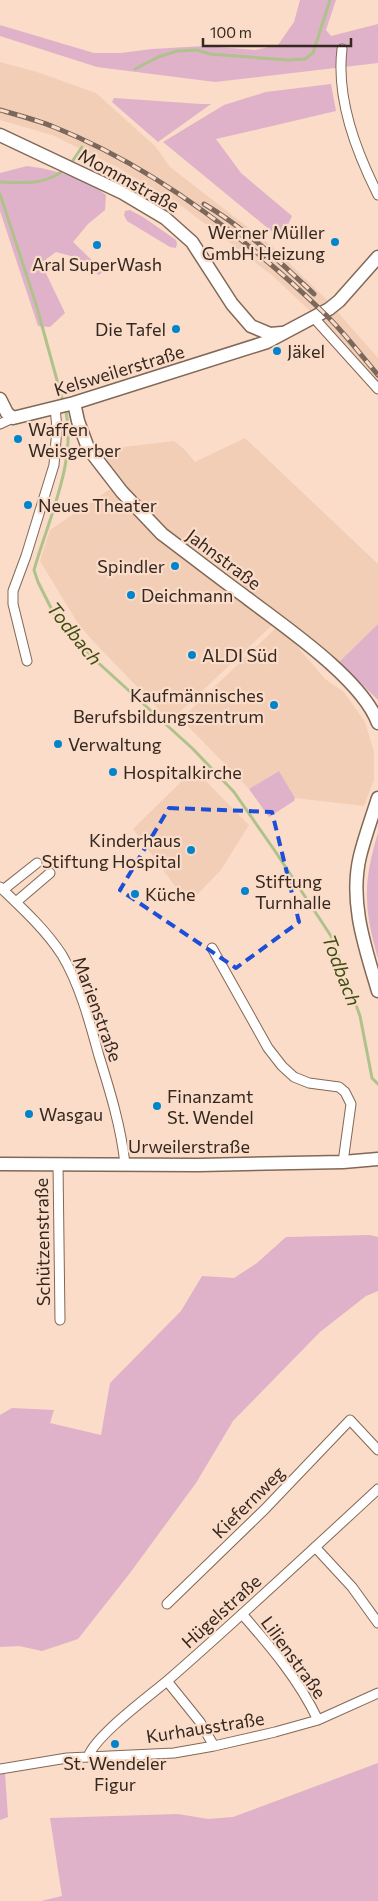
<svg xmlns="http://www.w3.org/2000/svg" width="378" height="1901" viewBox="0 0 378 1901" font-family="Commissioner,sans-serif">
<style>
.built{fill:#f3ceb6}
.green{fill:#dfb2c9}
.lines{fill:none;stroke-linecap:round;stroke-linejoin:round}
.stream{stroke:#afc28b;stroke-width:3}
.street-casing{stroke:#826856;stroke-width:11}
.secondary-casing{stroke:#826856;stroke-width:15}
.street{stroke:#fff;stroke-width:9}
.secondary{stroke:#fff;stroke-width:12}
.rail-casing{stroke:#7b685c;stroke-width:5}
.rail{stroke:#fadcc8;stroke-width:3;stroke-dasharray:9;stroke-linecap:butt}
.marked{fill:none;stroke:#1d4ed8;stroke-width:4;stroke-dasharray:10 6;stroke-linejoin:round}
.poi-dot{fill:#0085cc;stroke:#fadcc8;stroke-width:2}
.labels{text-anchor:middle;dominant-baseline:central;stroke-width:4.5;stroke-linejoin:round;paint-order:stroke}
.street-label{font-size:18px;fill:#342821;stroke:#fadcc8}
.poi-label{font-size:18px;fill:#342821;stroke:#fadcc8;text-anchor:start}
.water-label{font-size:19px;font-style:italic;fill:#3d4e11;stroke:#fadcc8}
</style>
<rect width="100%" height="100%" fill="#fadcc8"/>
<path class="built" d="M0,62L37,72L96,93L155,146L170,167L272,246L327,300L378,358V384L311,312L273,276L183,207L117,167L52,135L0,120Z
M245,438L378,564V624L339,662L281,617L170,721L92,640L77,622L40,561L50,530L119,483L99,450L174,441L185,450L195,462Z
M279,625L325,679L344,692L365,722L374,752V780L364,806L295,798L279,771L249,789L181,719Z
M194,769L249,825L221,870L188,904L133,829Z"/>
<path class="green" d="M300,0H336L326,30L331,36L378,24V63L215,82L97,67L0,36V25L94,53H121L152,49L204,46L255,50L278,45L294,22Z
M331,84L336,111L216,139L241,173L292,216L281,239L163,142L224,105L266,92Z
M114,98L201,104H211L158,142L112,102Z
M27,166C52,169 86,178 106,195L105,210L88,224L73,242L103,271L99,275L71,256L56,252L41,263L65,313L50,327L38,326L0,211V173Z
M130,210L143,217L176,240L177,244L176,248L170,247L127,221L124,215L125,211Z
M378,624V700L339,662Z
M279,771L295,798L294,801L269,817L249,789Z
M378,833V959C373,939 367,919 367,898C366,876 372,853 378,833Z
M370,1235L378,1237V1291L366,1296L320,1332L233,1421L196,1483L130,1573L78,1639L42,1651L19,1646L0,1647V1415L12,1408L54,1410L50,1423L101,1435L110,1383L181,1311L202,1276L234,1278L257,1263L286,1237Z
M378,1763V1901H41L62,1896L50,1818L178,1814L208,1819L233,1817Z
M5,1773L8,1817L0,1820V1774Z"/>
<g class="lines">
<path class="stream" d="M135,69L158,57L177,51L197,50L210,54L288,60L305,59L313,53L330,0
M70,165L82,147
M0,182C23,183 47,185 65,169
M0,194L36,304L63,402
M65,408C78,459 48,520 34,570L38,582L54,614L93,658L193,749L234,792L275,851L331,936L360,1016L372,1078L378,1084"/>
<defs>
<path id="street" d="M342,49C336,99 356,151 378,195
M314,318L378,389
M0,424L13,418
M27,661L13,604V591L26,556L54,465L57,428L55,408
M0,887C22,908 46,930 62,955C80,985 90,1023 99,1056C110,1091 121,1127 125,1164
M3,890L37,863
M16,902L50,873
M212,948L268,1048L282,1066L294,1077L309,1083L339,1087L345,1092L351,1104L343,1162
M58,1164L60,1320
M315,1547L352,1587L378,1623
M167,1604L265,1509L350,1420L378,1450
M242,1614C271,1647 299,1680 318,1720
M167,1681L200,1722L214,1746
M88,1757C95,1736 148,1697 167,1681C238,1619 308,1554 378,1489
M0,1769L67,1758L174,1753L214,1746L275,1732L318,1720L378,1693"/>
<path id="secondary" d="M0,135L123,193L165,218L192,242L232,304L251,326L270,334L282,333
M0,399L7,413L13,418L74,403L267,342L329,309L339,301L378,257
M74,403L78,421L88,448L122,492L162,534C190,555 218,577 247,598C285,627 362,679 378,723
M378,798C372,817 365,836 360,856C349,902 365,947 378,991
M0,1164L199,1165L343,1162L378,1159"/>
</defs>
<use href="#street" class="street-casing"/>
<use href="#secondary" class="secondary-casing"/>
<use href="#street" class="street"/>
<use href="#secondary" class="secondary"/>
<defs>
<path id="rail" d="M0,110C18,115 37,120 54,127C154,167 246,238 323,312C343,331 360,354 378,375
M204,204C245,228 280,262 314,294"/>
</defs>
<use href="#rail" class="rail-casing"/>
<use href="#rail" class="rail"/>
</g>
<path class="marked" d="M169,808L272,812L299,922L236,968L120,890Z"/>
<g class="poi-dot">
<circle cx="335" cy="242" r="5"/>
<circle cx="97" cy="245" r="5"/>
<circle cx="176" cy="329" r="5"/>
<circle cx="277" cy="351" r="5"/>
<circle cx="18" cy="439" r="5"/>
<circle cx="28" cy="505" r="5"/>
<circle cx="175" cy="566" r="5"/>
<circle cx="131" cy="595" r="5"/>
<circle cx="192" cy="655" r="5"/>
<circle cx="274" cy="705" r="5"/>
<circle cx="58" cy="744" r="5"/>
<circle cx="113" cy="772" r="5"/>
<circle cx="191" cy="850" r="5"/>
<circle cx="245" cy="891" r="5"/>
<circle cx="135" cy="894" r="5"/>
<circle cx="157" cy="1106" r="5"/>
<circle cx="29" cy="1114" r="5"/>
<circle cx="115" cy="1744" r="5"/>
</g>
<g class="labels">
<g class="street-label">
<text transform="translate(129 180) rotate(29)">Mommstraße</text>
<text transform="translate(119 370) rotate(-17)">Kelsweilerstraße</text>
<text transform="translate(224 559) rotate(37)">Jahnstraße</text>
<text transform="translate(98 1009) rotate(70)">Marienstraße</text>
<text x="189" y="1146">Urweilerstraße</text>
<text transform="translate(42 1242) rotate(-91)">Schützenstraße</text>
<text transform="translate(248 1502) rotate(-45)">Kiefernweg</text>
<text transform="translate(221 1611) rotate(-42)">Hügelstraße</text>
<text transform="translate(294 1657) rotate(54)">Lilienstraße</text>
<text transform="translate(205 1727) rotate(-9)">Kurhausstraße</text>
</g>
<g class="poi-label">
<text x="325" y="232" text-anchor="end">Werner Müller<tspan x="325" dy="21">GmbH Heizung</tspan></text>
<text x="97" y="264" text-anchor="middle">Aral SuperWash</text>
<text x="166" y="329" text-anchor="end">Die Tafel</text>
<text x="287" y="351">Jäkel</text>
<text x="28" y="429">Waffen<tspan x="28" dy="21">Weisgerber</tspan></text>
<text x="38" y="505">Neues Theater</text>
<text x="165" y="566" text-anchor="end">Spindler</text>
<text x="141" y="595">Deichmann</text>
<text x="202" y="655">ALDI Süd</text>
<text x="264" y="695" text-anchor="end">Kaufmännisches<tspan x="264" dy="21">Berufsbildungszentrum</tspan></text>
<text x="68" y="744">Verwaltung</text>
<text x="123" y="772">Hospitalkirche</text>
<text x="181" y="840" text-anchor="end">Kinderhaus<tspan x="181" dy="21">Stiftung Hospital</tspan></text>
<text x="255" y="881">Stiftung<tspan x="255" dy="21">Turnhalle</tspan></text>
<text x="145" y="894">Küche</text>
<text x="167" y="1096">Finanzamt<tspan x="167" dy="21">St. Wendel</tspan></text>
<text x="39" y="1114">Wasgau</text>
<text x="115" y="1763" text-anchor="middle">St. Wendeler<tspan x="115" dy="21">Figur</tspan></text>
</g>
<g class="water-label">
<text transform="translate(75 633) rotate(51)">Todbach</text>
<text transform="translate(342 970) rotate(69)">Todbach</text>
</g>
</g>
<path d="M203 38v8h148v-8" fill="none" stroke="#342821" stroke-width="2.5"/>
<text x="210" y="38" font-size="15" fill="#342821" stroke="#fadcc8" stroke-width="4" paint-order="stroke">100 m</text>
</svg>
